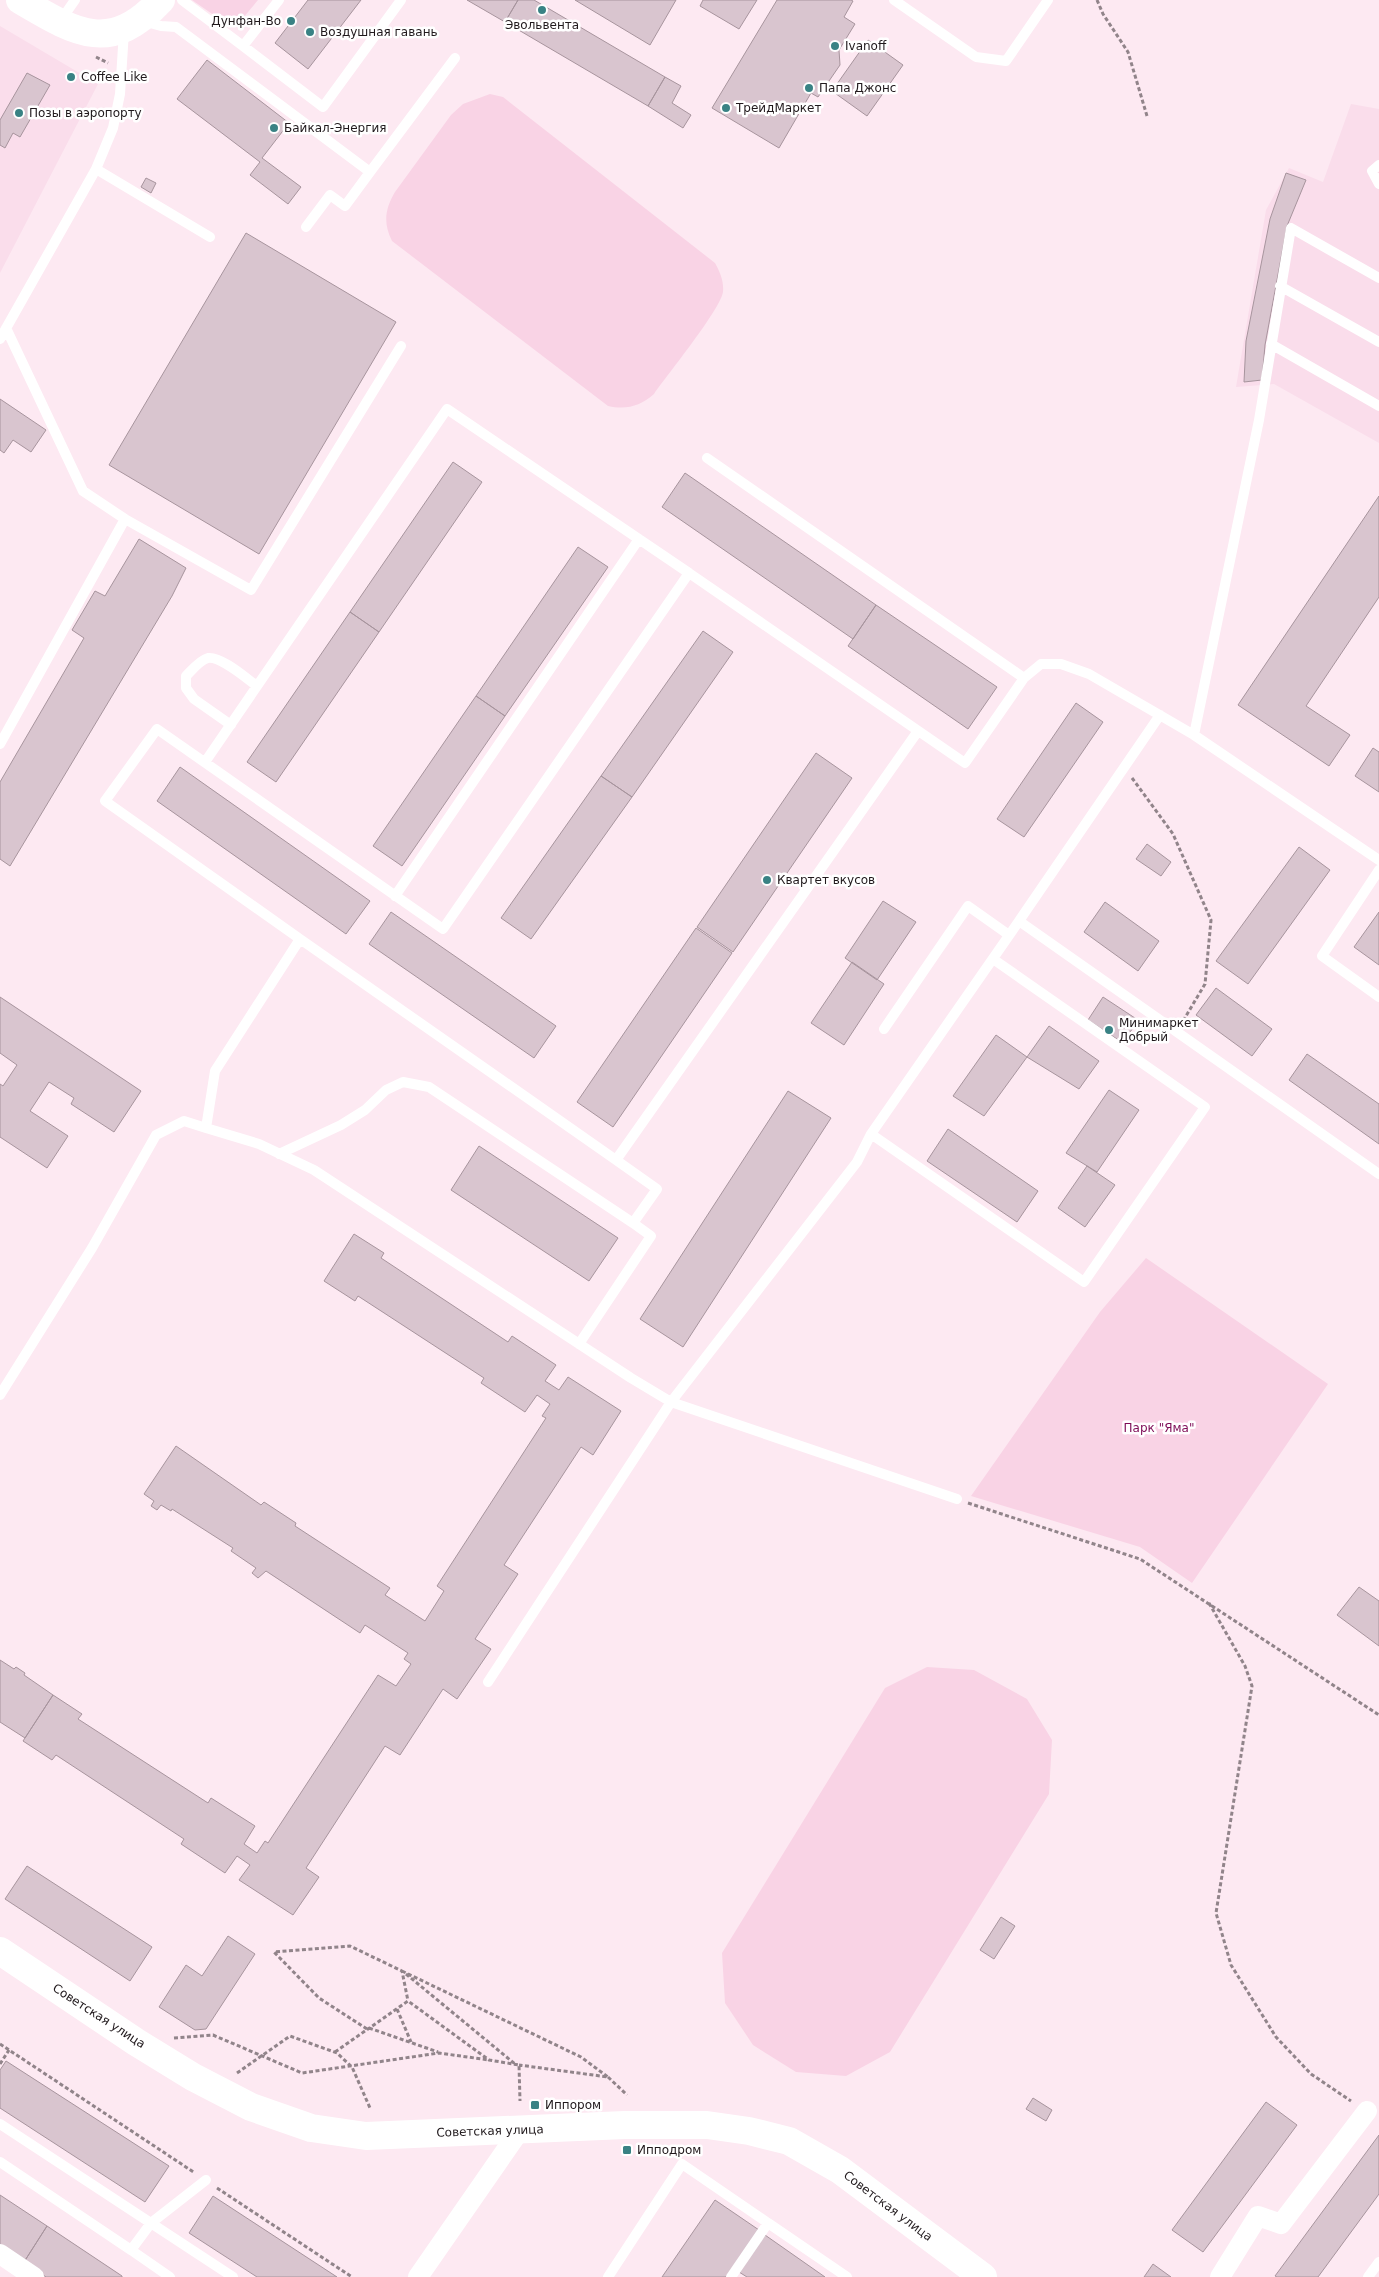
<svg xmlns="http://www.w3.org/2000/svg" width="1379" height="2277" viewBox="0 0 1379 2277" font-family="'DejaVu Sans',sans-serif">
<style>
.built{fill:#faddeb}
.green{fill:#f9d3e5}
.building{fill:#d9c5cf;stroke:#a7949d}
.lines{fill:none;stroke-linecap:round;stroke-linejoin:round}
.path{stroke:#91848a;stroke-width:3;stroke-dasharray:4 2.5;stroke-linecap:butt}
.service{stroke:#fff;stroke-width:10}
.minor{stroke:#fff;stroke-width:20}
.secondary{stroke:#fff;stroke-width:28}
.primary{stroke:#fff;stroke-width:28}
.poi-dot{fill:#398284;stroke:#fff;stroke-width:2}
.labels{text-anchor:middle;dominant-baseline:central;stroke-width:5;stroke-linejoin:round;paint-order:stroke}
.poi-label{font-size:12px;fill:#20191c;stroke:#fff;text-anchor:start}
.park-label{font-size:12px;fill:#7e0c57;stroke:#fff}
.street-label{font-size:12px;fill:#20191c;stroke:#fff}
</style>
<rect width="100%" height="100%" fill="#fde9f2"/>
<path class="built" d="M0,26L98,84L0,273Z
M1351,104L1379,109V443L1274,384L1236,387L1266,210L1289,168L1323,182Z"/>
<path class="green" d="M192,0H258L238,24L231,27Z
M490,94L503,97L715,263C720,272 724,281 723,292C720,310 668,374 654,394C640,406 627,410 608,406L392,241C383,223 385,209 395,192L451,115L463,104Z
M1146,1258L1328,1384L1192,1583L1140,1547L971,1496L1100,1312Z
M927,1667L974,1670L1027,1699L1052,1740L1049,1794L890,2052L846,2076L796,2072L753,2045L725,2003L722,1953L885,1688Z"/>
<path class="building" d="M308,0H361L308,69L275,43Z
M467,0H518L505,22Z
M518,0H534L665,77L648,106L505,22Z
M575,0H676L650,45Z
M703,0H757L739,29L700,6Z
M777,0H851L853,1L844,17L855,24L839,50L840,65L818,97L811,93L779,148L712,108Z
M868,40L903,65L867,116L832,91Z
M207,60L289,123L262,158L301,187L288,204L250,175L260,162L177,99Z
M27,73L50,85L20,137L13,133L5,148L0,145V120Z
M665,77L681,86L672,103L691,115L683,128L648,106Z
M1286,173L1306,180L1287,226L1265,345L1262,380L1244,382L1246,341L1270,219Z
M146,178L156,183L151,193L141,187Z
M246,233L396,322L259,554L109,465Z
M0,399L46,430L31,452L13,440L4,453L0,450Z
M453,462L482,482L379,632L350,612Z
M685,473L876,605L853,639L662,507Z
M1379,496V597L1306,706L1350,735L1329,766L1238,705Z
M139,539L186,568L172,596L10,866L0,859V782L84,638L72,630L95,591L105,596Z
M578,547L608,567L505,716L476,696Z
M876,605L997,687L968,729L848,646Z
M350,612L379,632L276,782L247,762Z
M703,631L733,652L632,797L601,776Z
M476,696L505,716L402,866L373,846Z
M1076,703L1103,722L1024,837L997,819Z
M1373,748L1379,752V792L1355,776Z
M816,753L852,778L733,952L697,927Z
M180,767L370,901L346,934L157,801Z
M601,776L632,797L531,939L501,918Z
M1147,844L1171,862L1161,876L1136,859Z
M1299,847L1330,870L1248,984L1216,961Z
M883,901L916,922L877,980L845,958Z
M1105,902L1159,941L1138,971L1084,932Z
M391,912L556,1026L534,1058L369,944Z
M1379,912V965L1354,947Z
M696,928L732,953L613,1127L577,1102Z
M852,962L884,984L844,1045L811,1023Z
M1216,988L1272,1029L1252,1056L1196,1015Z
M0,997L141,1091L114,1132L71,1104L74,1098L49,1082L30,1111L68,1136L47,1168L0,1137V1084L3,1086L17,1065L0,1053Z
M1103,997L1138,1020L1123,1043L1088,1020Z
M1049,1026L1099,1061L1079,1089L1027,1057Z
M996,1035L1027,1057L984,1116L953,1096Z
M1307,1054L1379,1104V1144L1289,1080Z
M1109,1090L1139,1110L1097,1172L1066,1153Z
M788,1091L831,1118L683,1347L640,1319Z
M948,1129L1038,1191L1017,1222L927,1161Z
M479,1146L618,1238L589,1281L451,1190Z
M1087,1166L1115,1185L1085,1227L1058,1208Z
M354,1234L384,1253L381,1258L508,1342L512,1336L556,1365L545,1381L559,1390L568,1377L621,1411L593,1455L581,1447L504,1565L518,1574L475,1639L491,1649L457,1699L443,1689L400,1755L385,1746L306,1868L319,1877L293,1915L239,1880L250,1865L237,1856L225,1873L181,1844L184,1839L56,1755L52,1760L23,1741L53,1695L82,1714L78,1719L208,1803L211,1798L255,1826L244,1844L257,1853L265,1841L268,1843L378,1675L396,1686L411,1664L404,1659L408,1653L365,1625L360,1633L266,1571L258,1578L252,1573L256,1568L231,1551L233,1548L172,1509L171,1511L161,1505L157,1510L151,1506L154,1501L144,1494L176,1446L261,1505L264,1502L296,1523L295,1526L390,1588L385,1595L425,1621L444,1591L437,1586L546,1418L542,1416L550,1404L537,1395L525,1412L481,1383L484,1378L358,1296L355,1301L324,1281Z
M1359,1587L1379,1601V1646L1337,1615Z
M0,1660L14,1669L16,1667L25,1673L24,1675L53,1695L25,1738L0,1722Z
M27,1866L152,1947L130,1981L5,1899Z
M1001,1917L1015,1926L994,1959L980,1950Z
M228,1936L255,1954L206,2029L195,2030L159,2007L186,1965L202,1976Z
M6,2061L169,2166L145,2202L0,2108V2070Z
M1033,2098L1052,2110L1046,2121L1026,2109Z
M1266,2102L1297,2125L1203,2252L1172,2230Z
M1379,2135V2194L1318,2277H1277L1275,2276Z
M0,2195L47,2226L24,2262L0,2246Z
M213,2196L337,2277H257L189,2233Z
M715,2200L759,2230L726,2277H662Z
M47,2226L122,2276V2277H46L24,2262Z
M765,2235L825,2277H747L739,2272Z
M1153,2264L1171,2277H1144Z"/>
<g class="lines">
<path class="path" d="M1097,0L1103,14L1128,52L1147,116
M96,57L108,63
M1132,778L1173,834L1211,920L1205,984L1183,1021
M968,1503L1140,1559L1379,1715
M1209,1603L1245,1666L1252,1686L1216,1913L1231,1965L1276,2037L1311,2074L1351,2101
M402,1971L581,2057L608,2077L519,2065
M406,1974L515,2064
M397,2009L411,2042
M369,2028L438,2052
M367,2029L319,1998L274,1952L350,1946L402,1971L408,2001
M174,2038L213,2035L302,2073L439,2053L489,2060
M0,2044L195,2173
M335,2052L408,2001L489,2060L519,2065L520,2101
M0,2064L9,2050
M237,2073L290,2036L337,2053L352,2067L370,2108
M608,2077L627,2095
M217,2188L352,2277"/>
<path class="service" d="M182,0L243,46L279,0
M894,0L976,57L1006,61L1048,0
M61,20L75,0
M143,21L161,26L176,27L370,172L455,58
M243,46L323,107L401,0
M1379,165L1372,171L1379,184
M96,169L210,237
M306,227L330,195L345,206L370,172
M1280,286L1379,342
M6,328L83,491L125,519L251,590L401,346
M0,339L96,169L113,128L120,94L124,31
M1271,344L1379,406
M707,458L1024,678
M231,725L194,699L186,688V676C192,670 200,660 208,658C221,656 247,679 257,686
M1194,735L1259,420L1291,228L1379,278
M0,744L125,519
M205,762L447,409L689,573
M1379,870L1322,956L1379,997
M395,896L639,539
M1019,921L1160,715
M300,939L616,1160L918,731
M993,959L1205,1107L1084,1282L871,1134L1019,921L1379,1174
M884,1029L968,906L1009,935
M206,1128L259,1144L314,1170L631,1378L671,1402L957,1499
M279,1154L341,1125L365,1110L386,1090L403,1082L429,1087L633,1223
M579,1344L651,1236L633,1223L657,1189L616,1160
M0,1395L92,1248L156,1135L184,1121L206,1128L215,1071L300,939L105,801L157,729L443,929L689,573L965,763L1024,678L1041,664H1061L1089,674L1194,735L1379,860
M488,1682L671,1402L857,1162L871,1134
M0,2124L233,2277
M0,2162L131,2250L151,2223L206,2180
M768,2223L847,2277
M131,2250L170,2277
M608,2277L682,2164L768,2223L731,2277
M1368,2277L1379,2262"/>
<path class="minor" d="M0,2254L34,2277
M418,2277L520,2130
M1220,2277L1258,2216L1281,2224L1367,2111"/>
<path class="secondary" d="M0,1951L136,2042L193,2077L251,2107L311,2128L366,2136L625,2125H707L749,2131L789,2141L840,2170L983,2277"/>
<path class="primary" d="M20,0C76,33 110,55 161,0"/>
</g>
<g class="poi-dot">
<circle cx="542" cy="10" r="5"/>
<circle cx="291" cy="21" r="5"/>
<circle cx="310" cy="32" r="5"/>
<circle cx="835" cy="46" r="5"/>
<circle cx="71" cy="77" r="5"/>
<circle cx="809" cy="88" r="5"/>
<circle cx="726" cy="108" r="5"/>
<circle cx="19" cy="113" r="5"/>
<circle cx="274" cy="128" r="5"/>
<circle cx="767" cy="880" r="5"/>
<circle cx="1109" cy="1030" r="5"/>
<rect x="530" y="2100" width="10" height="10" rx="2.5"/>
<rect x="622" y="2145" width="10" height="10" rx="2.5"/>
</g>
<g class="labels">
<g class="poi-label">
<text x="281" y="21" text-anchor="end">Дунфан-Во</text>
<text x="542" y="25" text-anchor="middle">Эвольвента</text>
<text x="320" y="32">Воздушная гавань</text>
<text x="845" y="46">Ivanoff</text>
<text x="81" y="77">Coffee Like</text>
<text x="819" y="88">Папа Джонс</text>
<text x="736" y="108">ТрейдМаркет</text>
<text x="29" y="113">Позы в аэропорту</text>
<text x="284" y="128">Байкал-Энергия</text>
<text x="777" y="880">Квартет вкусов</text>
<text x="1119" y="1023">Минимаркет<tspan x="1119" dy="14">Добрый</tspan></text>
<text x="545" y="2105">Иппором</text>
<text x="637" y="2150">Ипподром</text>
</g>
<g class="park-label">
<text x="1159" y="1428">Парк "Яма"</text>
</g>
<g class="street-label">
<text transform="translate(99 2016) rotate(33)">Советская улица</text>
<text transform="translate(490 2131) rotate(-2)">Советская улица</text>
<text transform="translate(888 2206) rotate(37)">Советская улица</text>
</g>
</g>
</svg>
